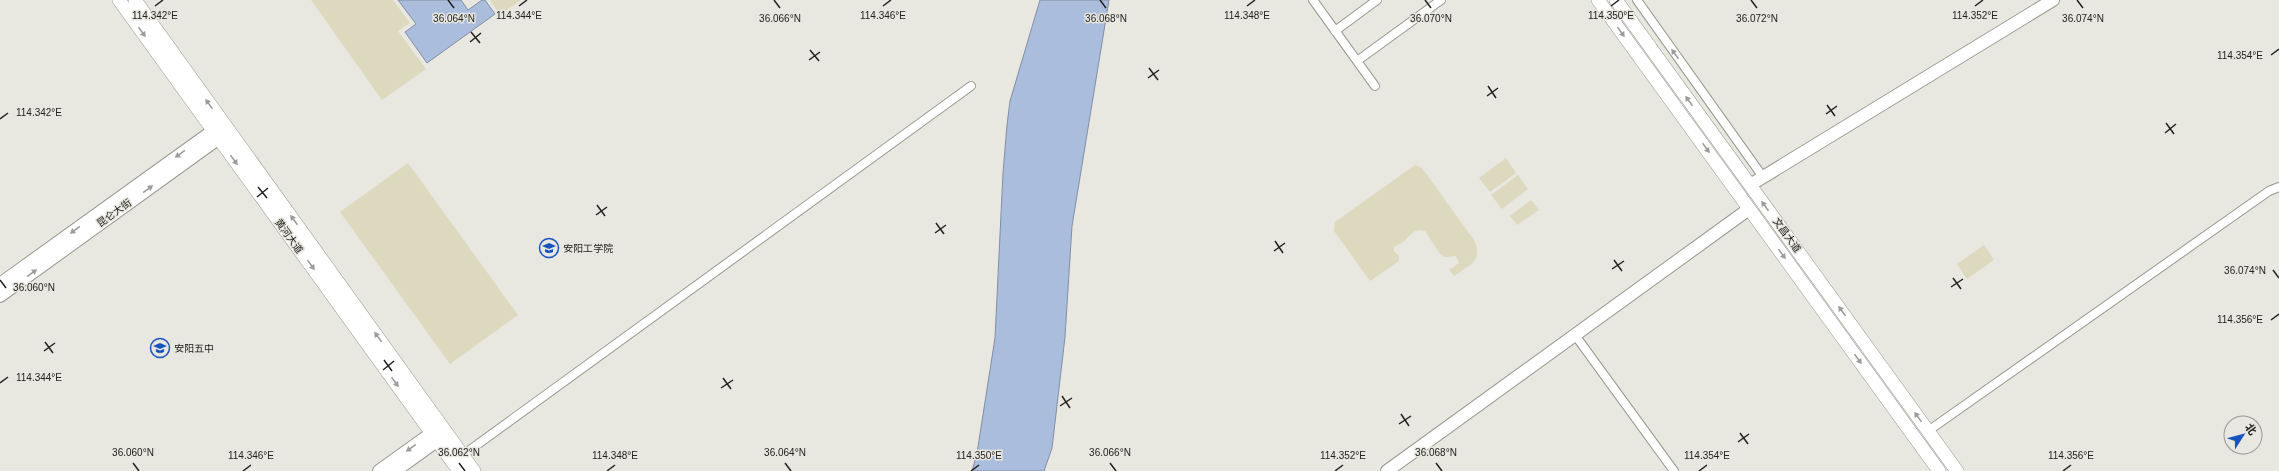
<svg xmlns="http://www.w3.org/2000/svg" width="2279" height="471" viewBox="0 0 2279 471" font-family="Arial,'Noto Sans SC',sans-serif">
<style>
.green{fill:#ddd9bf}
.water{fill:#aabddd;stroke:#828ea4}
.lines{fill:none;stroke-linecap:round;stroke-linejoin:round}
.street-casing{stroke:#999891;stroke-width:10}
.secondary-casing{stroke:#999891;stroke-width:14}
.primary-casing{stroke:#999891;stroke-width:14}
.street{stroke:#fff;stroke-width:8}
.secondary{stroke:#fff;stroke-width:12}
.primary{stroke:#fff;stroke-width:13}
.oneway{fill:#9c9c9b}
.ticks{fill:none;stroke:#232220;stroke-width:1.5}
.labels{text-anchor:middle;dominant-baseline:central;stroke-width:3;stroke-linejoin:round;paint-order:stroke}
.street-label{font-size:10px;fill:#232220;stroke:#e8e7e0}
.poi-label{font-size:10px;fill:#232220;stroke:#e8e7e0;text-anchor:start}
.ticks-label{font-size:10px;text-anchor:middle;fill:#232220;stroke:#e8e7e0;stroke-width:3;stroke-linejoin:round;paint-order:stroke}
</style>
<rect width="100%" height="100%" fill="#e8e7e0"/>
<path class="green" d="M311,0H393L410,23L398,31L426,69L382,100Z
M490,0H521L500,15Z
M1506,158L1516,173L1490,192L1479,178Z
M408,163L518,315L450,364L340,212Z
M1415,165L1422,168L1474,240C1484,261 1469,265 1454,276L1449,270L1459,263L1456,256L1445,257L1440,254L1425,231C1413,228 1411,236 1403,242C1400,244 1397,245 1394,247V251L1399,256V261L1370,281L1334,231L1335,222Z
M1518,175L1528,189L1502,209L1491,195Z
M1531,200L1539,210L1517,225L1510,216Z
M1984,245L1994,260L1967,279L1957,264Z"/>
<path class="water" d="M398,0H461L468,10L482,0H485L495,14L427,63L405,32L416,24Z
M1040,0H1109L1072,226L1065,337L1052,448L1044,471H972L977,453L995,338L1003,173L1007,125L1010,101Z"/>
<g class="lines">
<defs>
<path id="street" d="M1313,0L1375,86
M1637,0L1763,177
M1335,31L1377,0
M1357,61L1441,0
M1575,335L1674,471
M1928,431L2269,191L2279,187
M463,455L971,86"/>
<path id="secondary" d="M1750,185L2053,0
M0,284L221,125
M0,296L226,133
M379,471L439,428
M395,471L445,435
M1387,471L1749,209"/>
<path id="primary" d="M119,0L459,471
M135,0L474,471
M1598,0L1939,471
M1616,0L1957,471"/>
</defs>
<use href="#street" class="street-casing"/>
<use href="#secondary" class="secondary-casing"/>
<use href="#primary" class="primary-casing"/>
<use href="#street" class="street"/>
<use href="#secondary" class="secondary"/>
<use href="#primary" class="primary"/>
</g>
<defs><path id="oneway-solid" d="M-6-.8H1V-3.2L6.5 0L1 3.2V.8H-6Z"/></defs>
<g class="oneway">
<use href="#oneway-solid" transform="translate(142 32) rotate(54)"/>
<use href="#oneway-solid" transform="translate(1621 32) rotate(54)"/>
<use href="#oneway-solid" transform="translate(1675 54) rotate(-126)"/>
<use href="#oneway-solid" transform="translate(1689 101) rotate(-126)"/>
<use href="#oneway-solid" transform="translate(209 104) rotate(-126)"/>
<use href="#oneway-solid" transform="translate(1706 148) rotate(54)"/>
<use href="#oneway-solid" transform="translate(180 154) rotate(144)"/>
<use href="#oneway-solid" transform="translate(234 160) rotate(54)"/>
<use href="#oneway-solid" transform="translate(148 189) rotate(-36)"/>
<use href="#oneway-solid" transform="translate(1765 206) rotate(-126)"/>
<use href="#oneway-solid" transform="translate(294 220) rotate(-126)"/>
<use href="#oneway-solid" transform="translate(75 230) rotate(144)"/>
<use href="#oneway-solid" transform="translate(1782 254) rotate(54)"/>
<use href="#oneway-solid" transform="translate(311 265) rotate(54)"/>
<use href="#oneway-solid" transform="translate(32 273) rotate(-36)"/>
<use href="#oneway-solid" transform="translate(1842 311) rotate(-126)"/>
<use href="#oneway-solid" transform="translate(378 337) rotate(-126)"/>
<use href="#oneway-solid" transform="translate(1858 359) rotate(54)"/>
<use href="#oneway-solid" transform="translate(395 382) rotate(54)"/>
<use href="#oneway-solid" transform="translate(1918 417) rotate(-126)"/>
<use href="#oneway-solid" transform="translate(411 448) rotate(144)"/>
</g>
<path class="ticks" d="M448,0L454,8M774,0L780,8M1100,0L1106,8M1425,0L1431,8M1751,0L1757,8M2077,0L2083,8M155,6L163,0M519,6L527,0M883,6L891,0M1247,6L1255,0M1611,6L1619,0M1975,6L1983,0M471,32L480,43M470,42L481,33M810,50L819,61M2271,55L2279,49M809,60L820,52M1149,68L1158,80M1148,78L1159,70M1488,86L1496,98M1487,96L1498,88M1827,105L1835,116M1826,114L1837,106M0,119L8,113M2166,123L2174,134M2165,133L2176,124M258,187L267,198M257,197L268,188M597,205L605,216M596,215L607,207M936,223L944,234M935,233L946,225M1275,241L1283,253M1274,251L1285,243M1614,260L1622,271M1612,269L1624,261M2273,270L2279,278M1953,278L1961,289M0,280L6,288M1951,287L1963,279M2271,320L2279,314M45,342L53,353M44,351L55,343M384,360L392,371M383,370L394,361M723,378L731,389M0,383L8,377M721,388L733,380M1062,396L1070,408M1060,406L1072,398M1401,414L1409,426M1399,424L1411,416M1740,433L1748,444M1738,442L1749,434M133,463L139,471M459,463L465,471M785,463L791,471M1110,463L1116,471M1436,463L1442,471M243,471L251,465M607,471L615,465M971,471L979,465M1335,471L1343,465M1699,471L1707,465M2063,471L2071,465"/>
<defs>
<symbol id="university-ring" viewBox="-11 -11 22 22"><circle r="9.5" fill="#e8e7e0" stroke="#1854c0" stroke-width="1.5"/><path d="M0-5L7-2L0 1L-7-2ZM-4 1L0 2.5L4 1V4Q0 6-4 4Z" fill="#1854c0"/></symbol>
<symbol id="school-ring" viewBox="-11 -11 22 22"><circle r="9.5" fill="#e8e7e0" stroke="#1854c0" stroke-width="1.5"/><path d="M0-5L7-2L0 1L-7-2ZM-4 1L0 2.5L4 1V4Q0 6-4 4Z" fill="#1854c0"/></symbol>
</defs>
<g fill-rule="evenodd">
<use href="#university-ring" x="538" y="237" width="22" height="22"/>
<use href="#school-ring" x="149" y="337" width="22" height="22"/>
</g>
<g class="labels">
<g class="street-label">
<text transform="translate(114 213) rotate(-36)">昆仑大街</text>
<text transform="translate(1787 235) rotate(54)">文昌大道</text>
<text transform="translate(289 236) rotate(54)">黄河大道</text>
</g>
<g class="poi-label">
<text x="563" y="248">安阳工学院</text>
<text x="174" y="348">安阳五中</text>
</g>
</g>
<g class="ticks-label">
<text x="155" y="19">114.342°E</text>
<text x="519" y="19">114.344°E</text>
<text x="883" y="19">114.346°E</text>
<text x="1247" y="19">114.348°E</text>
<text x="1611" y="19">114.350°E</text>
<text x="1975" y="19">114.352°E</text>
<text x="454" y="22">36.064°N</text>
<text x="780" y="22">36.066°N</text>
<text x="1431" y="22">36.070°N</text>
<text x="2083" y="22">36.074°N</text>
<text x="1106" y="22">36.068°N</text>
<text x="1757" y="22">36.072°N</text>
<text x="2240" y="59">114.354°E</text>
<text x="39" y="116">114.342°E</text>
<text x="2245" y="274">36.074°N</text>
<text x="34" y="291">36.060°N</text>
<text x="2240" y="323">114.356°E</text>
<text x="39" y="381">114.344°E</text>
<text x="133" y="456">36.060°N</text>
<text x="459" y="456">36.062°N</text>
<text x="785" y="456">36.064°N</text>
<text x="1110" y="456">36.066°N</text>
<text x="1436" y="456">36.068°N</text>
<text x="251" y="459">114.346°E</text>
<text x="615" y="459">114.348°E</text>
<text x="979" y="459">114.350°E</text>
<text x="1343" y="459">114.352°E</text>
<text x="1707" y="459">114.354°E</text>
<text x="2071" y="459">114.356°E</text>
</g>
<g transform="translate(2243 435) rotate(54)"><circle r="19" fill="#e8e7e0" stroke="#999893"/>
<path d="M0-3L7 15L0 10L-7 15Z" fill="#1854c0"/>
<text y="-6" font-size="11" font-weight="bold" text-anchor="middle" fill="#232220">北</text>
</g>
</svg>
